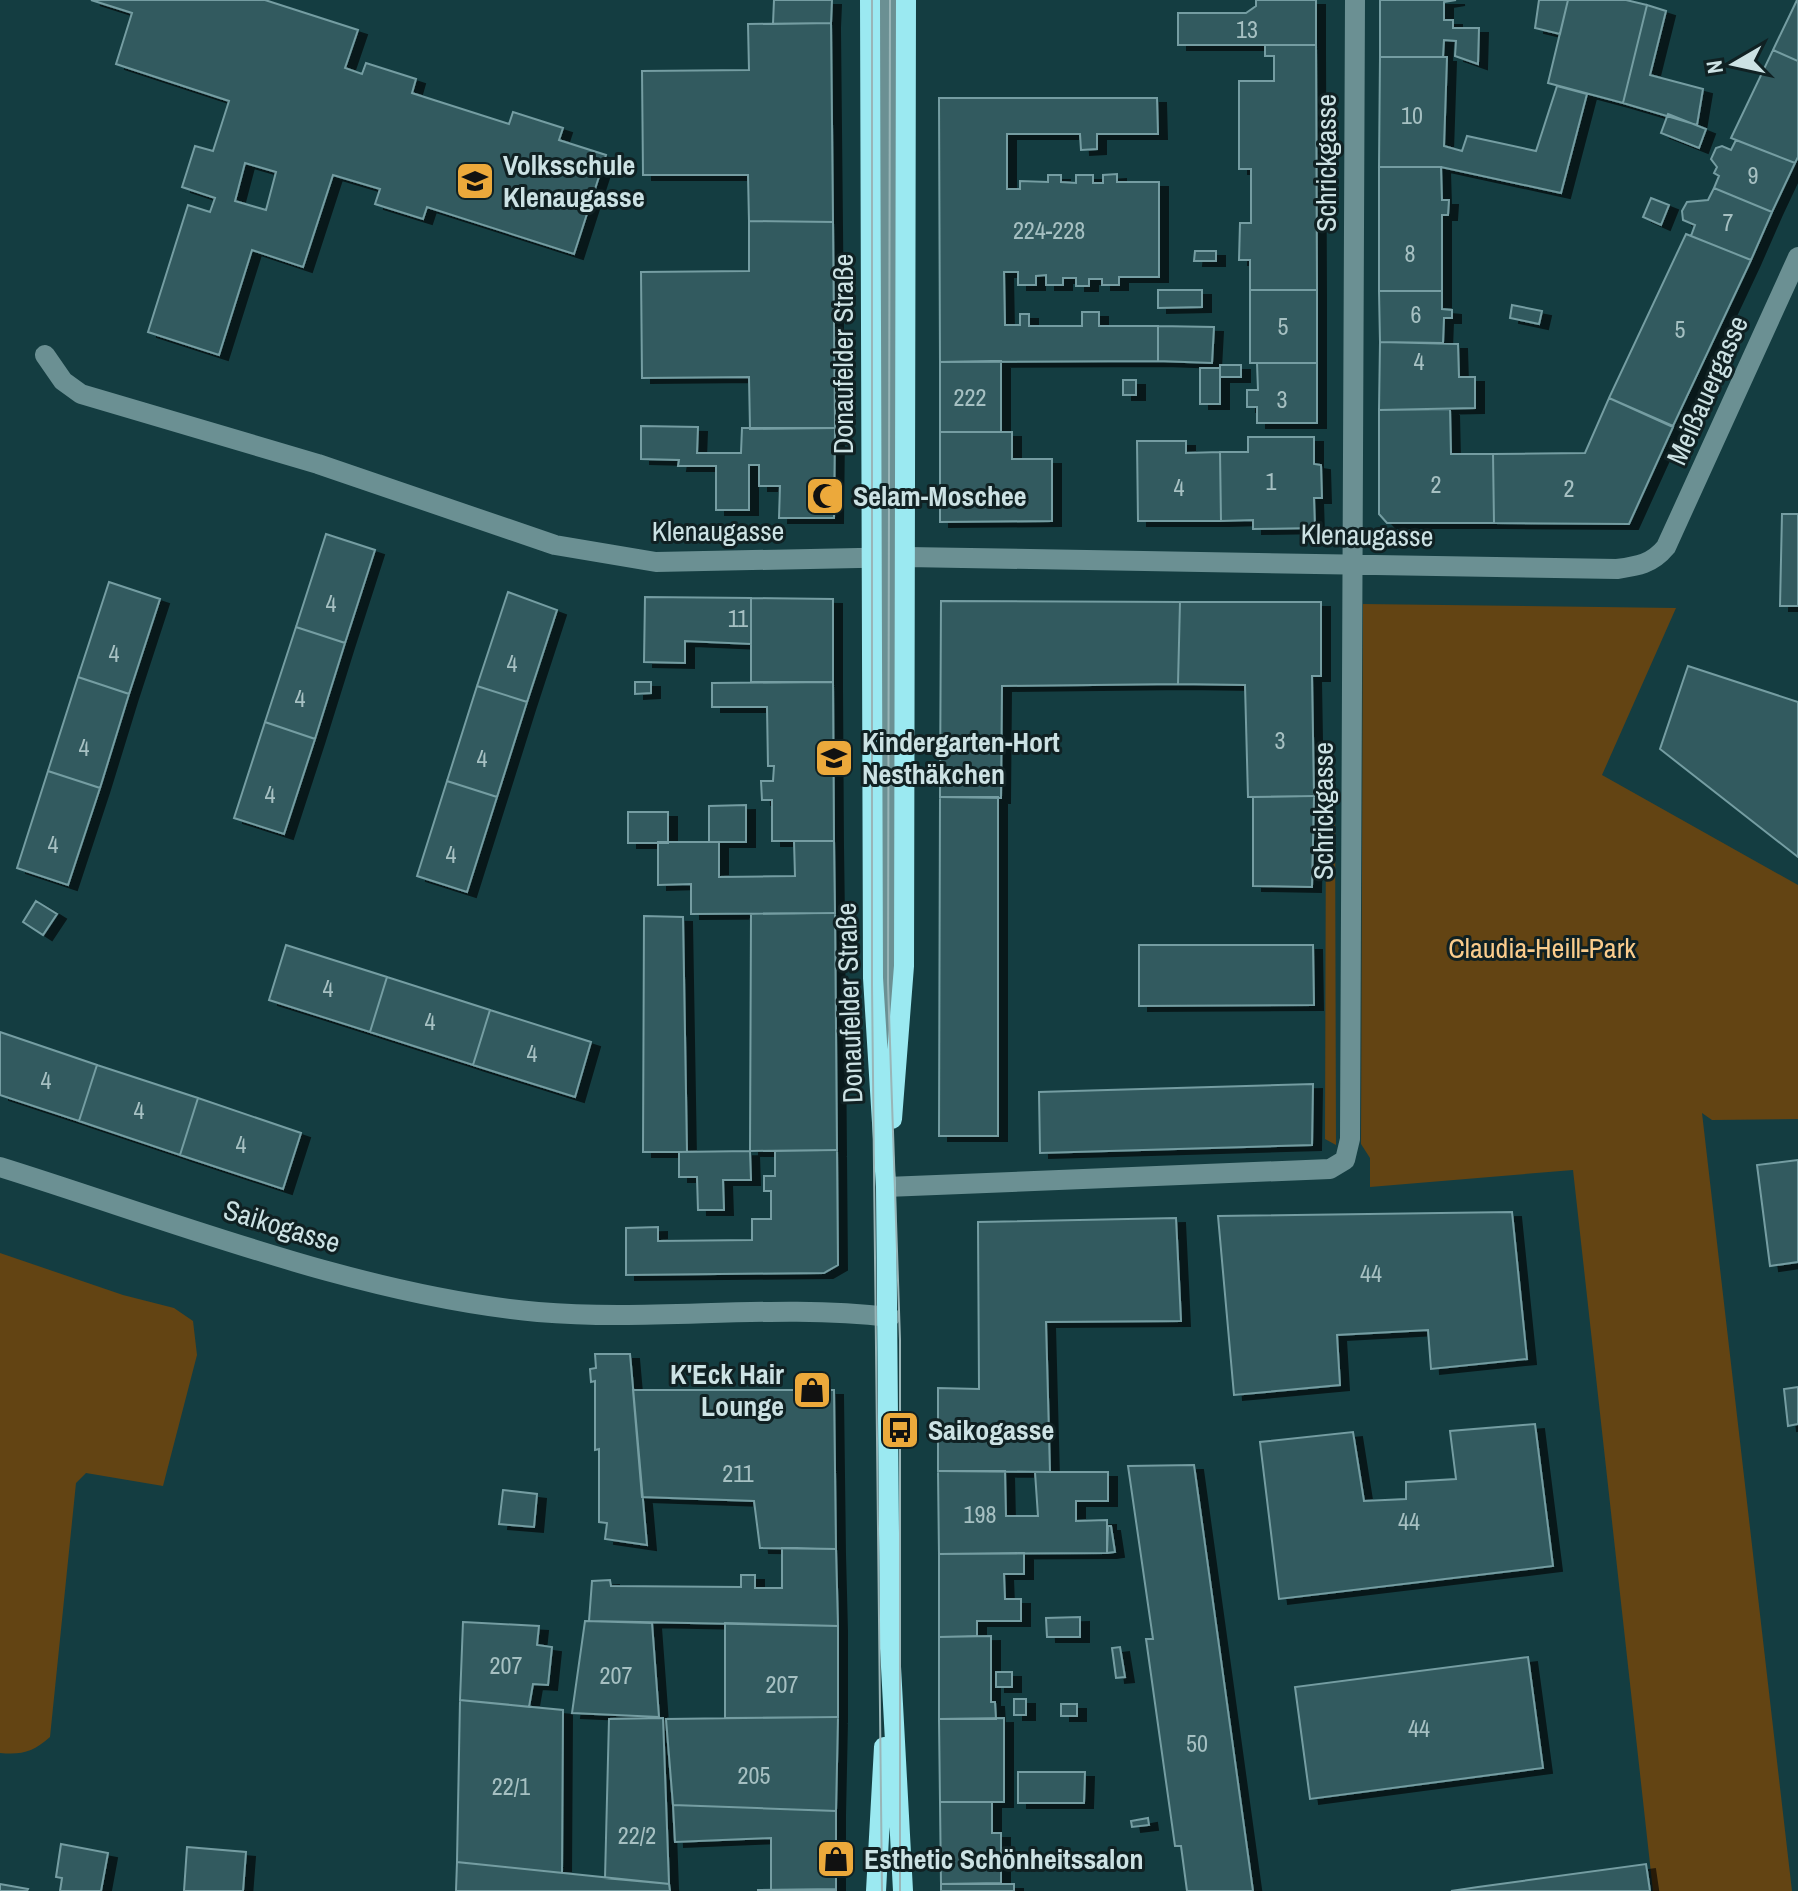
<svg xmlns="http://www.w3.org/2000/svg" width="1798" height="1891" viewBox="0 0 1798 1891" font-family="'Archivo Narrow',sans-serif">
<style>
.green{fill:#634413}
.building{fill:#325a5e;stroke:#749da2;stroke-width:2;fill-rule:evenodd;filter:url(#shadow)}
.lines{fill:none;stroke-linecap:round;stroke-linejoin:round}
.minor{stroke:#6b9093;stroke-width:20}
.major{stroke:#9be9f1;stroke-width:20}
.tram{stroke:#99b5b7;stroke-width:2}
.labels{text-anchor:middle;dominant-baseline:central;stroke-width:6;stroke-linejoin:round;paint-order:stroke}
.number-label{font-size:24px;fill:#a6c0c2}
.street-label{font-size:28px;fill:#cce2e4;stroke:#102123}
.poi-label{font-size:28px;font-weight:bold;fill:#cce2e4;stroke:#102123;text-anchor:start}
.park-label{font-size:28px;fill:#facc8c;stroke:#102123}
</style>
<defs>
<filter id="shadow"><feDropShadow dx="9" dy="5" stdDeviation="0" flood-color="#0009"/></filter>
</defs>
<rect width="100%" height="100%" fill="#143d41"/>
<path class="green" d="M1363,604L1676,608L1602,775L1798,885V1119L1712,1120L1702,1113L1792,1891H1653L1573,1170L1370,1187V1158L1361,1144Z
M1335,798L1336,1145L1325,1139L1326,799Z
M0,1253L123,1295L174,1308L193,1321L197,1355L163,1486L86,1473L76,1483L50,1737C33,1752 22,1755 0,1753Z"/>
<path class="building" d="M91,0H265L358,30L345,68L362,74L366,63L416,79L412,93L509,124L513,112L563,128L559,140L606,155L574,254L427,207L423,219L375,204L380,189L333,175L303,267L252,250L219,355L148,332L188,205L210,212L215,198L182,187L195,146L213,151L229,101L116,64L132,13ZM245,163L276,172L266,210L235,201Z
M774,0H832L831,23L773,24Z
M1256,0H1316V45H1178V13H1246L1256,6Z
M1380,0H1456L1444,2V20H1453V28H1479L1478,64L1455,56L1456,41L1444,40L1443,57H1380Z
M1539,0H1568L1560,34L1535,28Z
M1568,0H1626L1647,5L1623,103L1548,83Z
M1797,0H1798V61L1773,50Z
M1647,5L1666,11L1650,75L1703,89L1697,125L1623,103Z
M831,23L833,222L749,221L748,175H643L642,71L749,70L748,24Z
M1265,45H1316L1317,290H1250V260H1239L1240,223H1251V169H1239V81H1274V56H1265Z
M1773,50L1798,61V157L1795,163L1731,138Z
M1380,57H1447L1444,146L1462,151L1467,136L1536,151L1557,86L1587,94L1561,193L1441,167H1379Z
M939,98H1157L1158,134H1097V149L1081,150L1080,134H1007V189H1020V181L1048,182V175H1061V182L1076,183V175H1093V183H1103V175L1117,174V182H1159V277H1119V285H1102V279H1089V286H1076V278H1063V285H1046V275L1036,276V285H1018V272H1004L1005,325H1020V314H1029V326H1082V312H1099V326H1158V361L940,362Z
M1668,114L1706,129L1699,148L1661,133Z
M1736,140L1795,163L1772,212L1714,188L1719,176L1714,173L1717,167L1711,159L1716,148L1722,146L1731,150Z
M1379,167H1441L1442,200H1449L1448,215H1442V291H1379Z
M1714,188L1772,212L1751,260L1691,236L1695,225L1683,220L1682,211L1687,202L1708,200Z
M1651,198L1669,205L1661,225L1643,217Z
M749,221L833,222L835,428L750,429L749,377L642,378L641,272L749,271Z
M1686,234L1751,260L1673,426L1609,398Z
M1195,251H1216V261H1194Z
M1158,290H1202V307L1158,308Z
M1250,290H1317V363H1250Z
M1379,291H1442V309L1452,310V318H1444L1443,343L1380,342Z
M1512,305L1542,311L1539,324L1510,318Z
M1158,326L1214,327L1212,363L1158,361Z
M1380,342L1458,344L1459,377H1475V408L1379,410Z
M1001,361V432H940V362Z
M1257,363H1317V423H1257V407H1247V390H1258Z
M1220,365H1241V377H1220Z
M1200,368H1220V404H1200Z
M1123,380H1136V395H1123Z
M1609,398L1673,427L1629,524L1494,523L1493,454L1585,453Z
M1450,409L1451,454H1493L1494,523H1387L1379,514V410Z
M641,426L698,427L697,453H741L742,428H835L834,518H779L780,486H759V465H749V510H716V466H678L679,460L641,459Z
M940,432H1012V459H1052V521L940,522Z
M1248,437H1314V464L1321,465L1322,498H1314L1315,528L1253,529V520L1221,521L1220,452H1248Z
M1137,441H1186V453L1220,452L1221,521H1138Z
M1782,514H1798V606H1780Z
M326,534L375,550L345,643L296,627Z
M109,582L160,599L129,694L78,677Z
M508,592L557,610L527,702L477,686Z
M645,597L751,598V644L685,641V663L644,662Z
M751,598L833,599V682H751Z
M941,601L1180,602L1178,684L1002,686L1001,798L940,797Z
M1180,602H1321V676H1312L1314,796L1248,797L1245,685L1178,684Z
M296,627L345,643L315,739L265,722Z
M1688,666L1798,702V857L1660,749Z
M78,677L129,694L100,788L48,771Z
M635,682H651V693L635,694Z
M833,682L834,841H772V800H762L761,781H773L774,766H768L767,707H712V683Z
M477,686L527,702L497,797L447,781Z
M265,722L315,739L284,834L234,818Z
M48,771L100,788L68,885L17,868Z
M447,781L497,797L467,892L417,876Z
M1314,796L1312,887L1253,886V797Z
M940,797H998V1136H939Z
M746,805V842H709V806Z
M628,812H668V843H628Z
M794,841H834L835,913L691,914V884L658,885V842H719V877L795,876Z
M36,901L57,914L43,935L23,922Z
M835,913L837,1150L750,1151L751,914Z
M644,916L683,917L687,1152H643Z
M286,945L387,977L370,1032L269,1000Z
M1139,945H1313L1314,1005L1139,1006Z
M387,977L490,1010L473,1065L370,1032Z
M490,1010L591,1042L575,1097L473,1065Z
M0,1032L97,1065L79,1121L0,1095Z
M97,1065L198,1098L180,1155L79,1121Z
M1313,1084L1312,1145L1040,1153L1039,1092Z
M198,1098L301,1133L283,1189L180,1155Z
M837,1150L838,1265L824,1273L626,1275V1228L658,1227V1241L752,1240V1219H771V1191H764V1176H775V1151Z
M750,1151L751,1180H723L724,1210H698L697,1177H679V1152Z
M1798,1160V1262L1770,1266L1757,1165Z
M1512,1212L1527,1359L1431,1369L1428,1330L1337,1335L1340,1385L1234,1395L1218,1216Z
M1176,1218L1181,1321L1046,1322L1050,1472L938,1471V1388L979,1389L978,1222Z
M595,1354H630L647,1545L605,1539L607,1523L599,1522V1449L595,1450V1381L591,1382L590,1369L596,1368Z
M1798,1387V1424L1788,1426L1784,1389Z
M633,1390H834L836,1549L760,1548L754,1501L642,1497Z
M1535,1424L1553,1566L1279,1599L1260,1442L1353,1432L1364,1501L1406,1499V1482L1456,1479L1450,1431Z
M1194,1465L1253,1891H1187L1181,1846H1175L1146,1639H1153L1128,1466Z
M938,1471H1005L1006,1516H1038L1035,1472H1108V1501H1076V1521L1107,1520V1553L939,1554Z
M503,1490L537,1494L534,1527L499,1524Z
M1108,1526H1111L1115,1552L1107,1553Z
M782,1548L836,1549L838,1626L589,1621L592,1581L610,1580L611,1586L741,1587V1575H755V1588H782Z
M1024,1553V1574H1004L1005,1599H1021V1621H977V1636L939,1637V1554Z
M1080,1617V1637H1047L1046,1618Z
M585,1621L652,1623L659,1717L572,1713Z
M463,1622L539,1626L537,1645L552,1647L548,1685L533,1684L529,1707L460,1700Z
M725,1623L838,1626V1717L725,1718Z
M991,1636V1702H995L996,1719H939V1637Z
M1120,1647L1125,1677L1116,1678L1112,1648Z
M1528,1657L1543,1768L1310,1799L1295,1687Z
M996,1672H1012V1687H996Z
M1014,1699H1026V1715H1014Z
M460,1700L563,1710L562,1873L457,1862Z
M1061,1704H1077V1716H1061Z
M838,1717L836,1811L673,1805L666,1719Z
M663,1718L669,1884L605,1878L609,1719Z
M1004,1718V1802H940L939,1719Z
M1018,1772H1085L1084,1803H1018Z
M940,1802H992V1833H1001V1883L941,1884Z
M673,1805L836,1811V1889L771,1890V1838L675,1842Z
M1148,1818L1149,1825L1132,1827L1131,1821Z
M61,1844L108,1853L101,1891H60L62,1878L56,1877Z
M187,1847L246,1852L243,1891H184Z
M457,1862L669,1884L670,1891H456Z
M1646,1864L1650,1891H1451L1478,1887Z
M0,1884L28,1889L27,1891H0Z
M941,1884H1014V1891H941Z
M836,1889V1891H758V1890Z"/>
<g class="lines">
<path class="minor" d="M890,0L891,1048
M45,355L63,381L81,394L318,464L555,545L656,562L907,557L1617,569C1638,566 1652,564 1666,547L1798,257
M0,1167C170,1220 361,1296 538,1312C655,1322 774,1303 890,1317
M886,1187L1330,1169L1345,1160L1350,1139L1355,0"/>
<path class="major" d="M870,0L873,978L886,1187L890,1648L903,1891
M892,1119L904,966L906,0
M876,1891L884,1747"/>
<path class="tram" d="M872,0V985L882,1891
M890,0L888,983L900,1340V1891"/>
</g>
<defs>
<symbol id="school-square" viewBox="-11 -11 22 22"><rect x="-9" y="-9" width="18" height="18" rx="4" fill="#eca93b" stroke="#102123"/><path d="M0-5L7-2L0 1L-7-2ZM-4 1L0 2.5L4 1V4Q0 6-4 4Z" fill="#111"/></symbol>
<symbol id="mosque-square" viewBox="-11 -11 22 22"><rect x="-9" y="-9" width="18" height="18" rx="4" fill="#eca93b" stroke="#102123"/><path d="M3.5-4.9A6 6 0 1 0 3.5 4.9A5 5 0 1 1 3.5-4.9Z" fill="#111"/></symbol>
<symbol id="shop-square" viewBox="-11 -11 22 22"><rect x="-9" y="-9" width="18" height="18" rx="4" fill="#eca93b" stroke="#102123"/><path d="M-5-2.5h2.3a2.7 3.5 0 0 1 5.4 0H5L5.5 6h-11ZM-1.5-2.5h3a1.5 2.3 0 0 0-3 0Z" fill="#111"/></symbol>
<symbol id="bus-square" viewBox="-11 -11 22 22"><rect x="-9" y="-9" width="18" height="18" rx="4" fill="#eca93b" stroke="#102123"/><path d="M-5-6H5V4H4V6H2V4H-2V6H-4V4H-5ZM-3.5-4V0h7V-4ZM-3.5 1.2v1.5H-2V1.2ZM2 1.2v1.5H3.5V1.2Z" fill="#111"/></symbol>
</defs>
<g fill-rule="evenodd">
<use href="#school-square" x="453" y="159" width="44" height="44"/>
<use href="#mosque-square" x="803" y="474" width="44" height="44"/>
<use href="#school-square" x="812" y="736" width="44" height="44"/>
<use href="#shop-square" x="790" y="1368" width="44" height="44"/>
<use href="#bus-square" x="878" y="1408" width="44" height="44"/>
<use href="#shop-square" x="814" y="1837" width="44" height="44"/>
</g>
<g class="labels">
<g class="number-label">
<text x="1247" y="29">13</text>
<text x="1412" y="115">10</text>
<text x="1753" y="175">9</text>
<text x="1728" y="222">7</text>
<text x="1049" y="230">224-228</text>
<text x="1410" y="253">8</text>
<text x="1416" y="314">6</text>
<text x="1283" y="326">5</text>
<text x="1680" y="329">5</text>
<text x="1419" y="361">4</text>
<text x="970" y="397">222</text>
<text x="1282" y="399">3</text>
<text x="1271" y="481">1</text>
<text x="1436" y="484">2</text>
<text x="1179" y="487">4</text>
<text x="1569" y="488">2</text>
<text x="331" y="603">4</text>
<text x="738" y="618">11</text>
<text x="114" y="653">4</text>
<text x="512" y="663">4</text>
<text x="300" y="698">4</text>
<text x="1280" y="740">3</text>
<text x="84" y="747">4</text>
<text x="482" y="758">4</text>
<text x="270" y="794">4</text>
<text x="53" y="844">4</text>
<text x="451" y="854">4</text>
<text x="328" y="988">4</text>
<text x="430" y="1021">4</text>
<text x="532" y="1053">4</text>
<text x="46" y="1080">4</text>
<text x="139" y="1110">4</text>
<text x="241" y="1144">4</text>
<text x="1371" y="1273">44</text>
<text x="738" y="1473">211</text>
<text x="980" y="1514">198</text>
<text x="1409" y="1521">44</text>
<text x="506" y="1665">207</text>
<text x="616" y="1675">207</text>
<text x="782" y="1684">207</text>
<text x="1419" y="1728">44</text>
<text x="1197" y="1743">50</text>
<text x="754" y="1775">205</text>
<text x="511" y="1786">22/1</text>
<text x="637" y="1835">22/2</text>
</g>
<g class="street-label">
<text transform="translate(1326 163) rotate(-90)">Schrickgasse</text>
<text transform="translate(843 354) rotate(-90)">Donaufelder Straße</text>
<text transform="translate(1707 390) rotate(-66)">Meißauergasse</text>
<text x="718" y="531">Klenaugasse</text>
<text transform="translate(1367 535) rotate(1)">Klenaugasse</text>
<text transform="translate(1323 811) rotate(-90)">Schrickgasse</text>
<text transform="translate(849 1003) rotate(-92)">Donaufelder Straße</text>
<text transform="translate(282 1226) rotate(17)">Saikogasse</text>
</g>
<g class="poi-label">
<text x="503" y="165">Volksschule<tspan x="503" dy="32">Klenaugasse</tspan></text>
<text x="853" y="496">Selam-Moschee</text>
<text x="862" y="742">Kindergarten-Hort<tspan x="862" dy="32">Nesthäkchen</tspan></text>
<text x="784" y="1374" text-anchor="end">K'Eck Hair<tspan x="784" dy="32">Lounge</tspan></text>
<text x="928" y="1430">Saikogasse</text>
<text x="864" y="1859">Esthetic Schönheitssalon</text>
</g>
<g class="park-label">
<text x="1542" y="948">Claudia-Heill-Park</text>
</g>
</g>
<g transform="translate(1734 64) rotate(261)" stroke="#102123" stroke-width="6" paint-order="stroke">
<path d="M0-6L14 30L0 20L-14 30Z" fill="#cce2e4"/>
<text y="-12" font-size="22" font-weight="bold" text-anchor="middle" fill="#cce2e4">N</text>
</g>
</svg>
